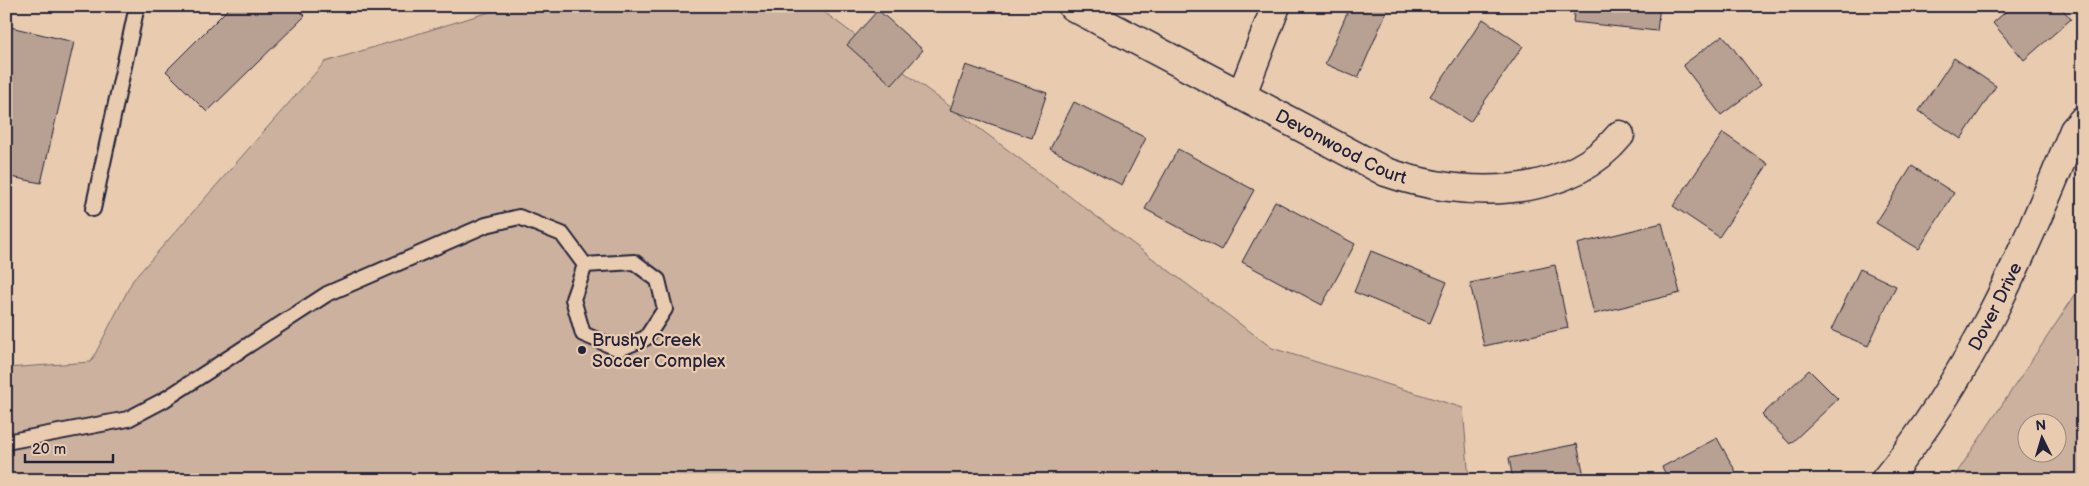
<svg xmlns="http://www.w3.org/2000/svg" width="2089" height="486" viewBox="0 0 2089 486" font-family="'Balsamiq Sans',sans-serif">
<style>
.green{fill:#ccb29e;stroke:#776a6c;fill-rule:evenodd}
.building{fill:#b8a192;stroke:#22223b}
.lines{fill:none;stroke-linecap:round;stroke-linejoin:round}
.lane-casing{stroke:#22223b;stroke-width:18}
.street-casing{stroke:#22223b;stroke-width:31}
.lane{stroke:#e9cbaf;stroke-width:14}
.street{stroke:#e9cbaf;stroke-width:28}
.poi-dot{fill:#22223b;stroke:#e9cbaf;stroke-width:2}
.labels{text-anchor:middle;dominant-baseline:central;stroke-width:4.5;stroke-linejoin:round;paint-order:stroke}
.street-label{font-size:18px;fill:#22223b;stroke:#e9cbaf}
.poi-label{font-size:18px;fill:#22223b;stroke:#e9cbaf;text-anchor:start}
</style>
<rect width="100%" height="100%" fill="#e9cbaf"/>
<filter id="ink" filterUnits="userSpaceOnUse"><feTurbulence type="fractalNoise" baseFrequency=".02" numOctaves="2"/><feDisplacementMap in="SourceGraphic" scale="10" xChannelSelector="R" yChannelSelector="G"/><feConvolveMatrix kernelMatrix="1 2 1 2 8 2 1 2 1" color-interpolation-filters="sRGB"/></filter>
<g filter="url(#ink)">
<path class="green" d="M509,6H816L1272,348L1463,408L1469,480H6V368L91,362L133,280L325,62Z
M2083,283V480H1952ZM2026,424H2056V454H2026Z"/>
<path class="building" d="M231,6H295L305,16L207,112L166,71Z
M1350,6H1389L1358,78L1325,64Z
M1575,6H1660L1657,31L1573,22Z
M2012,6H2060L2071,19L2024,60L1993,23Z
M878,10L923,50L892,85L847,45Z
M1483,19L1523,46L1470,122L1430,96Z
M6,26L74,42L41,183L6,176Z
M1723,35L1761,85L1721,115L1683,65Z
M1954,58L1996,86L1961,139L1919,111Z
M966,65L1047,93L1032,138L950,110Z
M1074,102L1146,138L1122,185L1050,149Z
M1723,133L1768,164L1719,237L1673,206Z
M1178,149L1254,190L1221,250L1145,209Z
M1912,166L1954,193L1919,249L1876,223Z
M1275,201L1355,244L1322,305L1242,262Z
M1662,223L1680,293L1594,314L1577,244Z
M1371,251L1447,282L1430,323L1354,292Z
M1555,265L1568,328L1484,346L1470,283Z
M1860,269L1896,286L1868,346L1831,330Z
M1809,370L1838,399L1790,444L1762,415Z
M1717,438L1736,472L1722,480H1669L1662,467Z
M1577,444L1585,480H1513L1509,458Z"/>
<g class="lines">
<defs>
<path id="lane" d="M93,209L137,6
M634,262L658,280L665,309L646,338L619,349L583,334L573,299L585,265Z
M6,442L128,419L164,400L327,294L486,225L519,217L562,234L585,265"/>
<g id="street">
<path id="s1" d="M1072,6L1386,172C1461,198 1565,202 1620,135"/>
<path d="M1242,94L1276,6"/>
<path id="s2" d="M1885,480C1970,377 2024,253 2074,130L2083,120"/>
</g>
</defs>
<use href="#lane" class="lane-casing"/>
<use href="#street" class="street-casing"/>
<use href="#lane" class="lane"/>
<use href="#street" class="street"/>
</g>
</g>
<circle class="poi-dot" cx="582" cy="350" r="5"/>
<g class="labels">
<g class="street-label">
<text stroke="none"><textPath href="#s1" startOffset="304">Devonwood Court</textPath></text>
<text stroke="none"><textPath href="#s2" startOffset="206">Dover Drive</textPath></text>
</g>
<g class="poi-label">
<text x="592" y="340">Brushy Creek<tspan x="592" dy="21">Soccer Complex</tspan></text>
</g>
</g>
<rect width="2089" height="486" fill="none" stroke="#e9cbaf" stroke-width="25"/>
<rect x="12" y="12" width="2064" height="461" fill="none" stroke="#22223b" stroke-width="2" filter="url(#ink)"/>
<g transform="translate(2042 438) rotate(355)"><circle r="24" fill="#e9cbaf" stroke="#998781"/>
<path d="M0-4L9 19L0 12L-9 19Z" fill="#22223b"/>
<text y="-8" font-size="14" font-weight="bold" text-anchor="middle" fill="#22223b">N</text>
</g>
<path d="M25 454v8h88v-8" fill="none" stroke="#22223b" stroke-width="2.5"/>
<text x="32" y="454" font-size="15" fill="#22223b" stroke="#e9cbaf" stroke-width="4" paint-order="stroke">20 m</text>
</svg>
